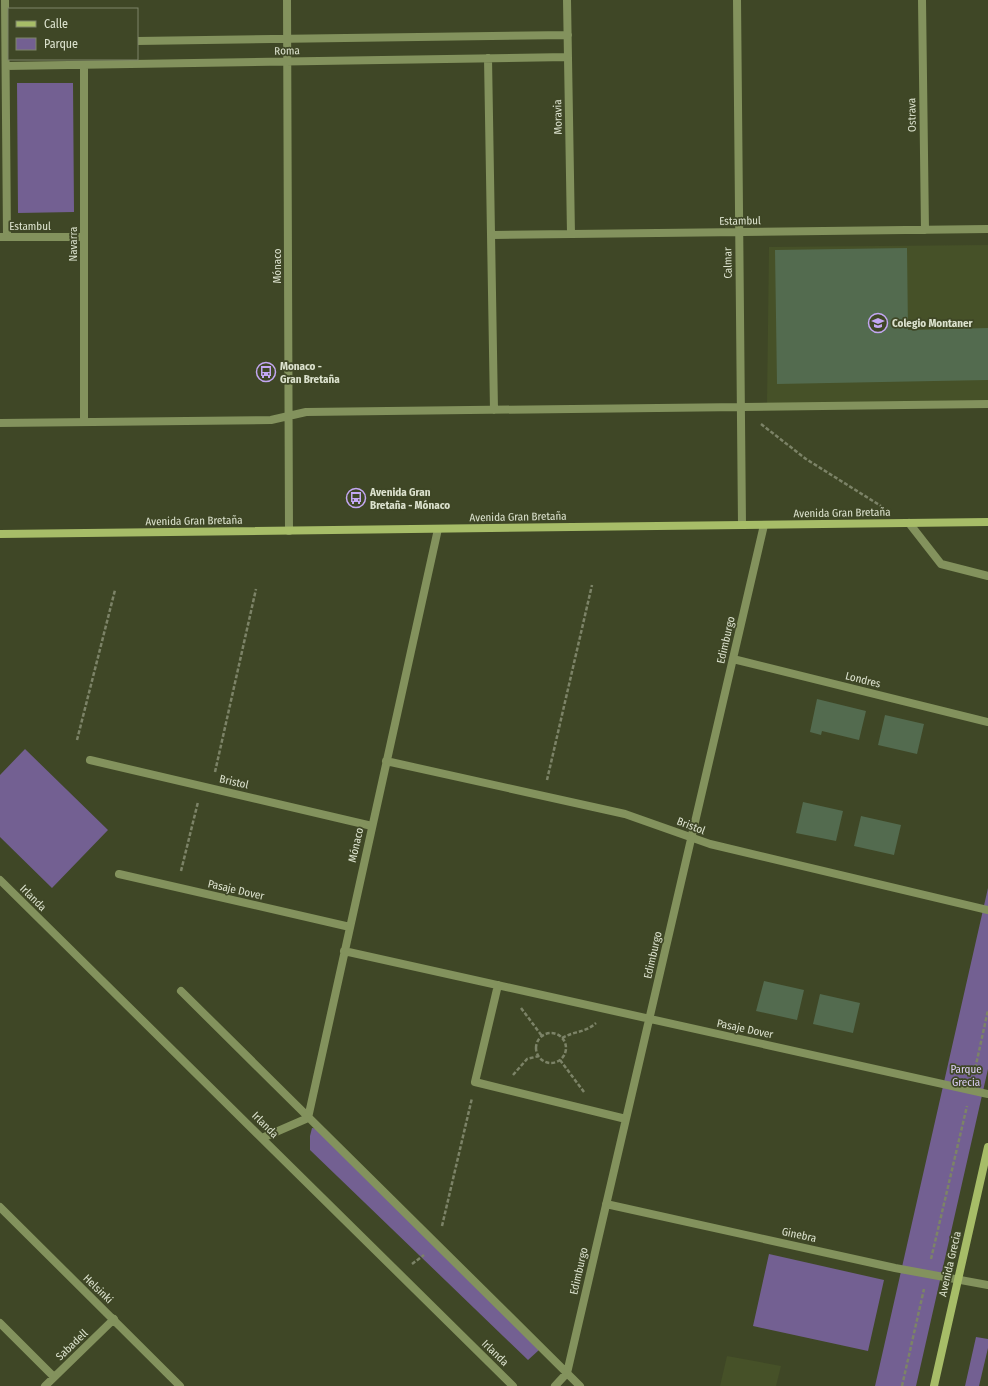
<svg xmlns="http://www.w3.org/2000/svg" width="988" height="1386" viewBox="0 0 988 1386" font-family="'Fira Sans Condensed',sans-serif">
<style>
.built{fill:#465128}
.green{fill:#736092}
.building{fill:#536b4f}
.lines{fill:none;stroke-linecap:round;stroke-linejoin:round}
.path{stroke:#7c8367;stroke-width:2.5;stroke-dasharray:4 2;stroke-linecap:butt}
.minor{stroke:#83925d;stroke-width:8}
.secondary{stroke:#a7bd68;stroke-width:8}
.labels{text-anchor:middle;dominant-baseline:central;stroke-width:3.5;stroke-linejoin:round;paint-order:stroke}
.street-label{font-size:11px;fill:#dce2ce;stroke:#3f4726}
.poi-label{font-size:11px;font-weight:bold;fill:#dce2ce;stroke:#3f4726;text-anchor:start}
.park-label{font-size:11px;fill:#dccff6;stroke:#3f4726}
</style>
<rect width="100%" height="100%" fill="#3f4726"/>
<path class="built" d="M988,245V400L767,404L769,247Z
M727,1356L781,1366L776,1386H720Z"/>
<path class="green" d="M17,83H73L74,212L18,213Z
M25,749L108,830L52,888L0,837V775Z
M988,888V1069L916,1386H875Z
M312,1128L320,1129L539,1350L528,1360L310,1150V1136Z
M769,1254L884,1280L868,1351L753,1326Z
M976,1337L988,1339V1348L979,1386H965Z"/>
<path class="building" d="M907,248L908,330L988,328V380L777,384L775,250Z
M817,699L866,711L859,740L822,731L821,735L810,732Z
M885,715L924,724L917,754L878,745Z
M803,802L843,811L836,841L796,833Z
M861,816L901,825L894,855L854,846Z
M764,981L804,990L797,1020L756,1011Z
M820,994L860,1003L853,1033L813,1024Z"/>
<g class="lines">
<path class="path" d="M761,424L806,459L881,506
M77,740L115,590
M215,772L256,589
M547,780L592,585
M181,871L198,802
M521,1008L542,1036
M536 1048a15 15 0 1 1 30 0a15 15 0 1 1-30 0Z
M562,1038C574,1031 585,1033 596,1023
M560,1060L584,1092
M974,1074L988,1010
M513,1075L527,1059L539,1056
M442,1226L472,1098
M931,1259L967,1106
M412,1264L424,1255
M902,1386L924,1289"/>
<path class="minor" d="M5,0L7,237
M287,0L289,531
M567,0L571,234
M737,0L742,525
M922,0L925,230
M137,41L568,35
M488,58L494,410
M6,66L568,57
M492,235L988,229
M0,237H84
M84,422V65
M0,423L271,420L306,412L988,404
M909,523L941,564L988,576
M733,659L988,722
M90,760L372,826
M386,761L625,814L710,844L988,910
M119,874L350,927
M0,880L513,1386
M344,951L988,1094
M498,985L475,1082L626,1119
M181,991L580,1386
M262,1138L308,1118L438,529
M606,1204L895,1268L988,1285
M0,1207L180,1386
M0,1323L54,1377
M45,1386L114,1319
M555,1386L567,1373L764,525"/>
<path class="secondary" d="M0,534L988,522
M934,1386L988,1147"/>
</g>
<defs>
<symbol id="school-ring" viewBox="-11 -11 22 22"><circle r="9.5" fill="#3f4726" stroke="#c3a7f2" stroke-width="1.5"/><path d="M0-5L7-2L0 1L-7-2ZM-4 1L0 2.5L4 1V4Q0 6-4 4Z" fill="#c3a7f2"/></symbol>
<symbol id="bus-ring" viewBox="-11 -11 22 22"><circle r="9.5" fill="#3f4726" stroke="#c3a7f2" stroke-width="1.5"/><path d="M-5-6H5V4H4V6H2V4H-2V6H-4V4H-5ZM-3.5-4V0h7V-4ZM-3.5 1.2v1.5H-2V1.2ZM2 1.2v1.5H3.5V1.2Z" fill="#c3a7f2"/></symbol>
</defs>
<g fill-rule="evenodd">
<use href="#school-ring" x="867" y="312" width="22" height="22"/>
<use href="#bus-ring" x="255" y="361" width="22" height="22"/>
<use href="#bus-ring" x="345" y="487" width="22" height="22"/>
</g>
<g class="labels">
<g class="street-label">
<text transform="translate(287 51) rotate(-1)">Roma</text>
<text transform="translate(912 115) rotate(-91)">Ostrava</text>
<text transform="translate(558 117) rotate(-91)">Moravia</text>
<text transform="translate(740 221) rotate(-1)">Estambul</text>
<text x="30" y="226">Estambul</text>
<text transform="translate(73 244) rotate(-90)">Navarra</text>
<text transform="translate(728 263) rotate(-91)">Calmar</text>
<text transform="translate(277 266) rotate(-90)">Mónaco</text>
<text transform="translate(842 513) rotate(-1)">Avenida Gran Bretaña</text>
<text transform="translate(518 517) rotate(-1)">Avenida Gran Bretaña</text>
<text transform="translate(194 521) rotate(-1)">Avenida Gran Bretaña</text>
<text transform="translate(726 640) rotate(-77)">Edimburgo</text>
<text transform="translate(863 680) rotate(14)">Londres</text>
<text transform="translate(234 782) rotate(13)">Bristol</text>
<text transform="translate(691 826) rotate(21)">Bristol</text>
<text transform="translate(356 845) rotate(-77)">Mónaco</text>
<text transform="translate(236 890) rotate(13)">Pasaje Dover</text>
<text transform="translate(33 898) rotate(45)">Irlanda</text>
<text transform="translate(653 955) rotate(-77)">Edimburgo</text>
<text transform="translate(745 1029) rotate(12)">Pasaje Dover</text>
<text transform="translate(265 1125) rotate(45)">Irlanda</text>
<text transform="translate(799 1235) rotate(12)">Ginebra</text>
<text transform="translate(950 1264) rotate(-77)">Avenida Grecia</text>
<text transform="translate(579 1271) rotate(-77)">Edimburgo</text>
<text transform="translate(98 1289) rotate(44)">Helsinki</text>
<text transform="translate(72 1345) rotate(-44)">Sabadell</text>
<text transform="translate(495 1353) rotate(44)">Irlanda</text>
</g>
<g class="poi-label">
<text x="892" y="323">Colegio Montaner</text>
<text x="280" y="366">Monaco -<tspan x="280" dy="13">Gran Bretaña</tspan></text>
<text x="370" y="492">Avenida Gran<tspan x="370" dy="13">Bretaña - Mónaco</tspan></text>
</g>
<g class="park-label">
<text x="966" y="1069">Parque<tspan x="966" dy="13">Grecia</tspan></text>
</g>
</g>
<rect x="8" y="8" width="130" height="52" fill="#3f4726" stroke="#7e8569"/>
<rect x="16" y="21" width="20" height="6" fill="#a7bd68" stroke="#7e8569"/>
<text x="44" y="28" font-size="12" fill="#dce2ce">Calle</text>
<rect x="16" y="38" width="20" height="12" fill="#736092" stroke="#7e8569"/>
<text x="44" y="48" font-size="12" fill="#dce2ce">Parque</text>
</svg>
